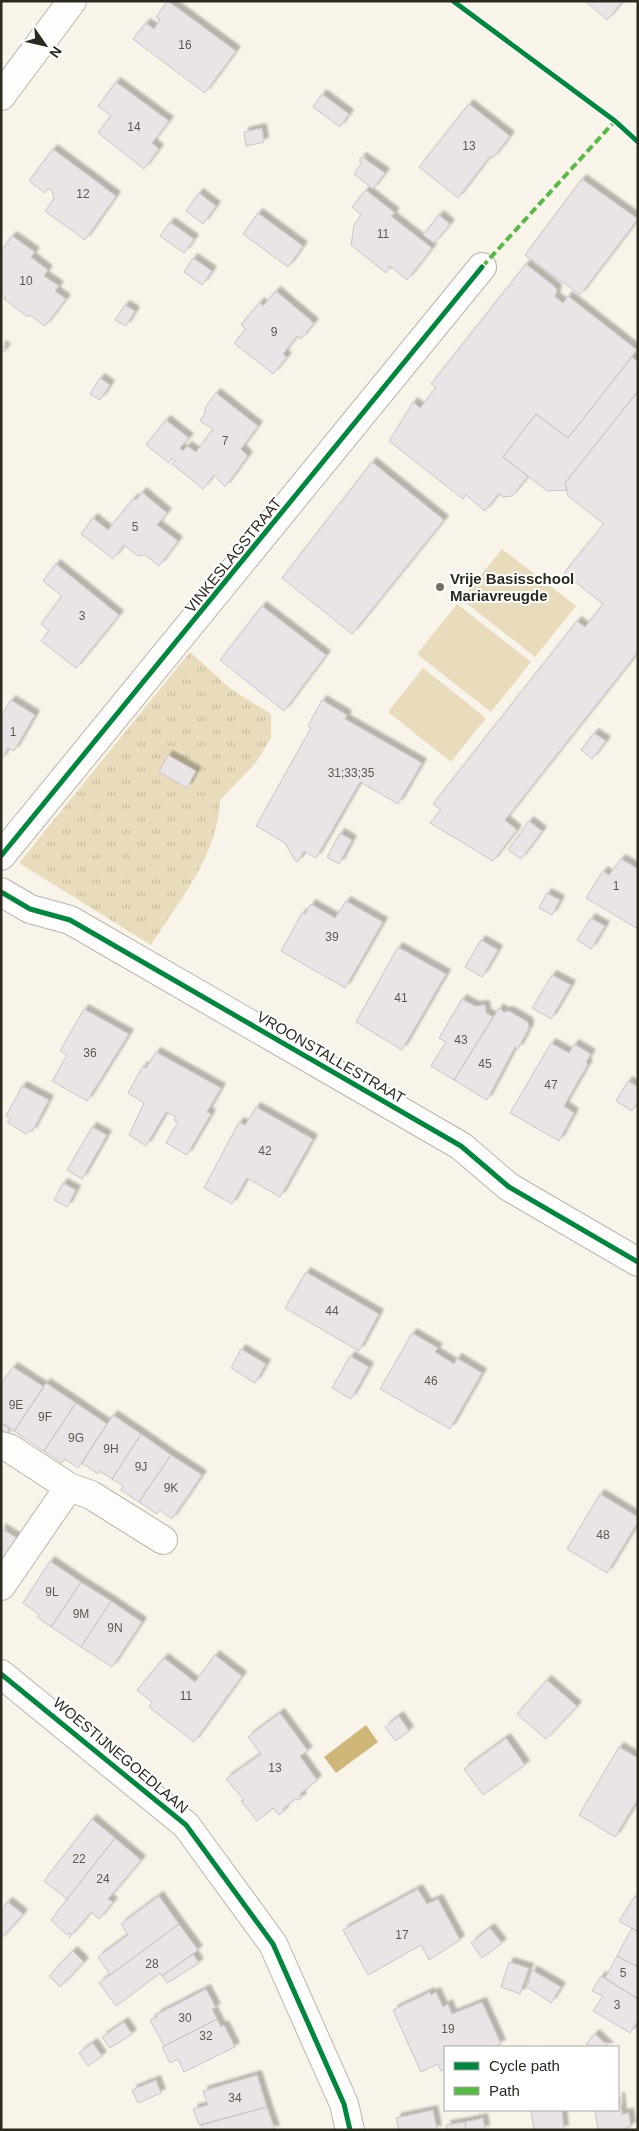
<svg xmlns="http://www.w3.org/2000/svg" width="639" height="2131" viewBox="0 0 639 2131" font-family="Arial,sans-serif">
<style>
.park{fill:url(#park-tufts)}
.pitch{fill:#e9dcbc}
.water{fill:#ceb778}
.building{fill:#ebe4e7;stroke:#c9c4c4;filter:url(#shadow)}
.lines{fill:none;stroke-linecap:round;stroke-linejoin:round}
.minor-casing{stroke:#bab5ac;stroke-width:30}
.minor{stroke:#fefdfc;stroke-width:28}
.quiet{stroke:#58b947;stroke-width:4;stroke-dasharray:8 4;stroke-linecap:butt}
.cycleway-casing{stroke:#fff;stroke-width:8}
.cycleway{stroke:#00873e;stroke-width:5}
.poi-dot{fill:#747066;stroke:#fff;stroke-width:2}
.labels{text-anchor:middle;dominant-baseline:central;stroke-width:4;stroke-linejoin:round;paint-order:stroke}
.number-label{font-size:12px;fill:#5c5851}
.street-label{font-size:15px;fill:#2c291f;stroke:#fff}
.poi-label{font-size:15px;font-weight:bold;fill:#2c291f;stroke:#fff;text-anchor:start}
</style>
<defs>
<pattern id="park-tufts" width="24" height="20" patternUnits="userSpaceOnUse" patternTransform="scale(1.25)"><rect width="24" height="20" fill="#e9dcbc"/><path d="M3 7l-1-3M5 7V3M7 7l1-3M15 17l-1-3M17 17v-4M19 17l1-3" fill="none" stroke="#c8bda1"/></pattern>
<filter id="shadow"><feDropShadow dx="4.5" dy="-4.5" stdDeviation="1" flood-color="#0004"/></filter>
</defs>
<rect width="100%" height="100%" fill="#f9f4e9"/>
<path class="park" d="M190,652L231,689L271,714V738L255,764L220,800C218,855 180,900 151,945L19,863Z"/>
<path class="pitch" d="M502,549L576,606L535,657L461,599Z
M457,604L531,662L491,712L417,654Z
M423,668L486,718L451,762L388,712Z"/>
<path class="water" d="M366,1725L378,1742L336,1773L324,1757Z"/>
<path class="building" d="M168,1L236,51L205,93L133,39L146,23L154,29L160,20L156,17Z
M585,1H623L607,20Z
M116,82L169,121L152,143L159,149L144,169L98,133L111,116L98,106Z
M322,94L349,114L340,127L313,107Z
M469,104L510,136L493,158L490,156L458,198L419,167Z
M262,128L264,142L246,146L244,132Z
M53,149L116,196L85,240L45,211L54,199L52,191L48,188L45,193L29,181Z
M362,157L385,173L373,189L354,174L362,163L359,160Z
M582,179L638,219L580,295L525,255Z
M366,190L395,213L391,216L432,248L407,280L390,266L386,273L351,245L354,225L361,215L352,207Z
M199,193L216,206L203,224L186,211Z
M258,213L303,246L288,267L243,234Z
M439,215L450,224L434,243L423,235Z
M170,222L194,239L184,253L160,236Z
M12,236L35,252L31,257L48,270L44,276L59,286L55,291L66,299L45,326L30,315L28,317L4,299L5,297L1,294V251Z
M193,258L212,271L202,285L184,272Z
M526,264L555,287L557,290L555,297L563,303L568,296L637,350L568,438L536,414L503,457L528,476L512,496L503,497L499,493L485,511L466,495L463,499L389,441L413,402L420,408L436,388L431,384Z
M276,291L314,323L301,339L297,336L283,354L287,357L273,374L234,343L246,329L241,325L260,302L263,306Z
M125,305L135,311L126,326L115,320Z
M1,345L6,348L1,355Z
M632,357L638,362V391L565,483L567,490L547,491L503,457L536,414L568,438Z
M100,378L110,385L100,400L90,394Z
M638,391V652L505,820L517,830L493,861L430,823L441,810L433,804L577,621L585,627L603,604L564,573L604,524L568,496L565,483Z
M216,393L258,426L241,449L248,456L225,487L214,475L203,489L172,464L175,461L172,458L169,463L146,445L166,420L189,438L180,448L183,451L187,446L196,452L213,429L200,421L205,413V408Z
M372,462L444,520L352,634L282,578Z
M142,492L167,513L157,525L178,541L159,566L145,555L138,556L124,545L113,559L81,534L93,518L108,530L134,498L136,500Z
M56,564L119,615L76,668L41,641L49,631L41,624L62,596L43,581Z
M262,606L326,655L284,711L220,660Z
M11,700L35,715L14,751L8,748L1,760V716Z
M322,700L347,715L345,719L422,763L398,804L360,782L316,858L304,851L298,862L294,859L285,843L256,826L311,728L308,726Z
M594,733L606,741L592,759L581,750Z
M168,755L196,771L187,788L159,772Z
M529,821L542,831L521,859L508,850Z
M340,833L352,840L339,864L327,857Z
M621,859L638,869V929L586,898L603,871L609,875Z
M547,893L560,900L552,915L539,908Z
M346,901L383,922L345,988L281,951L302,913L305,914L311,904L335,918Z
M591,918L605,926L591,949L577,940Z
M481,940L498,950L482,977L465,967Z
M398,947L446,974L402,1050L356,1022Z
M552,975L571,985L551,1019L532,1008Z
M462,999L475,1006L485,1005L486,1013L493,1017L454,1080L431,1066L446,1042L439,1038Z
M499,1008L504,1012L509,1011L528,1022L529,1028L518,1049L515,1047L487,1100L454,1080Z
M84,1009L129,1034L87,1101L52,1081L67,1055L60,1051Z
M551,1043L569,1053L574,1044L591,1054L586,1062L588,1064L564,1106L574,1113L559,1141L510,1113Z
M156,1052L221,1088L207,1112L211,1114L187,1155L166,1143L178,1122L174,1120L176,1117L166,1112L146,1146L129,1135L144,1103L128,1093L143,1066L146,1068Z
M628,1081L638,1087V1102L632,1111L616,1101Z
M22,1086L49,1100L32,1132L29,1130L26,1134L7,1122L11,1119L6,1116Z
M256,1107L313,1139L280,1197L247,1178L232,1204L204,1188L239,1122L245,1125Z
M92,1127L107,1135L82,1179L67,1170Z
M63,1183L76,1190L67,1207L54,1200Z
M306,1272L379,1314L359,1351L285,1308Z
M412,1333L438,1348L435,1352L454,1364L457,1358L482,1373L450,1429L380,1389Z
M241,1349L266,1364L255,1383L231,1368Z
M350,1356L369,1367L351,1399L332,1388Z
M13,1367L44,1387L14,1431L1,1423V1384Z
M46,1383L76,1403L44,1451L14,1431Z
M76,1403L107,1424L78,1468L65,1459L62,1463L44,1451Z
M113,1415L141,1434L112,1479L100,1471L98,1474L82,1463Z
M1,1423L10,1428L1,1442Z
M141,1434L171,1455L139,1502L121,1490L123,1486L112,1479Z
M171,1455L202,1475L172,1519L159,1510L157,1514L139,1502Z
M600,1494L638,1517V1522L607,1573L567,1549Z
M1,1528L17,1538L1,1563Z
M50,1561L81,1582L51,1627L37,1617L39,1614L23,1603Z
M81,1582L111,1601L81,1647L51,1627Z
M111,1601L142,1622L112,1667L81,1647Z
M215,1655L242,1676L194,1742L149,1707L152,1702L137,1690L164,1658L195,1682Z
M547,1680L577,1706L546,1739L517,1714Z
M280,1713L308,1751L300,1756L317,1780L300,1794L302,1798L298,1800L295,1799L283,1809L284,1811L279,1815L273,1808L257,1821L241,1801L244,1800L226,1779L261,1754L248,1737Z
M399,1716L409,1731L395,1741L385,1727Z
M506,1738L525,1765L483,1795L464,1769Z
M619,1747L638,1758V1799L615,1837L579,1815Z
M92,1819L115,1838L67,1899L44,1881Z
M115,1838L141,1860L108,1899L113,1902L99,1919L91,1912L69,1938L71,1934L69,1933L67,1935L51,1920Z
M418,1889L427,1904L438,1899L460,1940L429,1960L421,1945L368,1975L343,1930Z
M159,1896L179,1924L110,1975L98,1957L128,1935L121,1924Z
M635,1896L638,1898V1932L619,1921Z
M8,1902L23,1914L1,1939V1910Z
M179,1924L198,1950L162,1976L160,1973L116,2006L99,1983Z
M490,1928L502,1943L482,1958L471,1943Z
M632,1928L638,1932V1967L617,1956Z
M73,1951L84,1962L60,1987L49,1976Z
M193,1954L199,1963L167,1983L162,1976Z
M617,1956L638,1967V1999L605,1978Z
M509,1962L529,1968L520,1994L501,1987Z
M532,1970L561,1987L551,2003L527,1987Z
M601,1976L638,1999V2021L630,2033L593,2011L603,1996L592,1991Z
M206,1989L216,2008L212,2009L217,2019L164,2046L150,2020L157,2017L156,2015Z
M430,1992L431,1995L436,1992L443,2007L448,2004L452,2014L482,2002L501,2044L493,2047H445V2069L441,2071L438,2064L421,2072L393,2010Z
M217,2019L221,2027L224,2025L235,2047L184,2072L178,2059L170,2063L162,2047Z
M124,2022L132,2034L110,2048L102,2037Z
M595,2034L609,2047H589L586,2044Z
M93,2043L102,2056L88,2066L79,2053Z
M257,2075L267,2107L199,2125L193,2109L208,2105L203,2091Z
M156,2080L161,2093L138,2103L132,2090Z
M618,2097H620L622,2114L629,2113L631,2127H627V2130H598L595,2110H618Z
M267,2107L275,2130H203L201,2125Z
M433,2110L437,2130H399L396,2118Z
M531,2110H562L564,2130H534Z
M483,2118L485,2130H466L465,2122Z
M465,2122L466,2130H447L446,2125Z"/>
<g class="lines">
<defs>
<path id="minor" d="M1,96L72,1
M1,856L482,267
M1,892L30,909L70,920L461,1146L509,1187L638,1262
M1,1446L9,1448L69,1487L91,1495L163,1540
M1,1586L69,1487
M1,1674L186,1825L273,1944L344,2104L350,2130"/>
</defs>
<use href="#minor" class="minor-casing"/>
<use href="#minor" class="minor"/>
<path class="quiet" d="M482,267L615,121"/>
<defs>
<path id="cycleway" d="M453,1L615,121L638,142
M1,856L482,267
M1,892L30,909L70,920L461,1146L509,1187L638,1262
M1,1674L186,1825L273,1944L344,2104L350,2130"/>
</defs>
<use href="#cycleway" class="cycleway-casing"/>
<use href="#cycleway" class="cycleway"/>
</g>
<circle class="poi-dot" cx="440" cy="587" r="5"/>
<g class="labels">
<g class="number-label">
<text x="185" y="45">16</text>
<text x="134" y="127">14</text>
<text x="469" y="146">13</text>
<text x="83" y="194">12</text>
<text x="383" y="234">11</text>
<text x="26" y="281">10</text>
<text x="274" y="332">9</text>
<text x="225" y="441">7</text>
<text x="135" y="527">5</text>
<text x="82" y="616">3</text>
<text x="13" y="732">1</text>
<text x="351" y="773">31;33;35</text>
<text x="616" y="886">1</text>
<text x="332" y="937">39</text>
<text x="401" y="998">41</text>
<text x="461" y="1040">43</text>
<text x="90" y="1053">36</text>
<text x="485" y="1064">45</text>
<text x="551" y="1085">47</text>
<text x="265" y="1151">42</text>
<text x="332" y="1311">44</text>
<text x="431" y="1381">46</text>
<text x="16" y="1405">9E</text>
<text x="45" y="1417">9F</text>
<text x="76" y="1438">9G</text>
<text x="111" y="1449">9H</text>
<text x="141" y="1467">9J</text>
<text x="171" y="1488">9K</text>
<text x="603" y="1535">48</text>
<text x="52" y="1592">9L</text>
<text x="81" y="1614">9M</text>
<text x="115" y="1628">9N</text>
<text x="186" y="1696">11</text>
<text x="275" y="1768">13</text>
<text x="79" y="1859">22</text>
<text x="103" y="1879">24</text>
<text x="402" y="1935">17</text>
<text x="152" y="1964">28</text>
<text x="623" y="1973">5</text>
<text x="617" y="2005">3</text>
<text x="185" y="2018">30</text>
<text x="448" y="2029">19</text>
<text x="206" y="2036">32</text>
<text x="235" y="2098">34</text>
</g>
<g class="street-label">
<text transform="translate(233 555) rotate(-51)">VINKESLAGSTRAAT</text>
<text transform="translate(331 1057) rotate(30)">VROONSTALLESTRAAT</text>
<text transform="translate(121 1755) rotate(40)">WOESTIJNEGOEDLAAN</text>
</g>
<g class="poi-label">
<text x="450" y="578">Vrije Basisschool<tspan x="450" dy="17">Mariavreugde</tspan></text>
</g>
</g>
<rect width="639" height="2131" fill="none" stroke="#2c291f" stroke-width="5"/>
<rect x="444" y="2046" width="175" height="65" fill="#ffffff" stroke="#aba9a5"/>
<rect x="454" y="2062" width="25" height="8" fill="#00873e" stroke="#aba9a5"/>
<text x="489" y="2071" font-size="15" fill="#2c291f">Cycle path</text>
<rect x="454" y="2087" width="25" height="8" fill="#58b947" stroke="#aba9a5"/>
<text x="489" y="2096" font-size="15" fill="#2c291f">Path</text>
<g transform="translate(45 45) rotate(124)" stroke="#ffffff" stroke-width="4" paint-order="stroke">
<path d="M0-4L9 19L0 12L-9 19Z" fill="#2c291f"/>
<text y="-8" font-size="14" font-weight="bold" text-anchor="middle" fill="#2c291f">N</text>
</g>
</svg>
